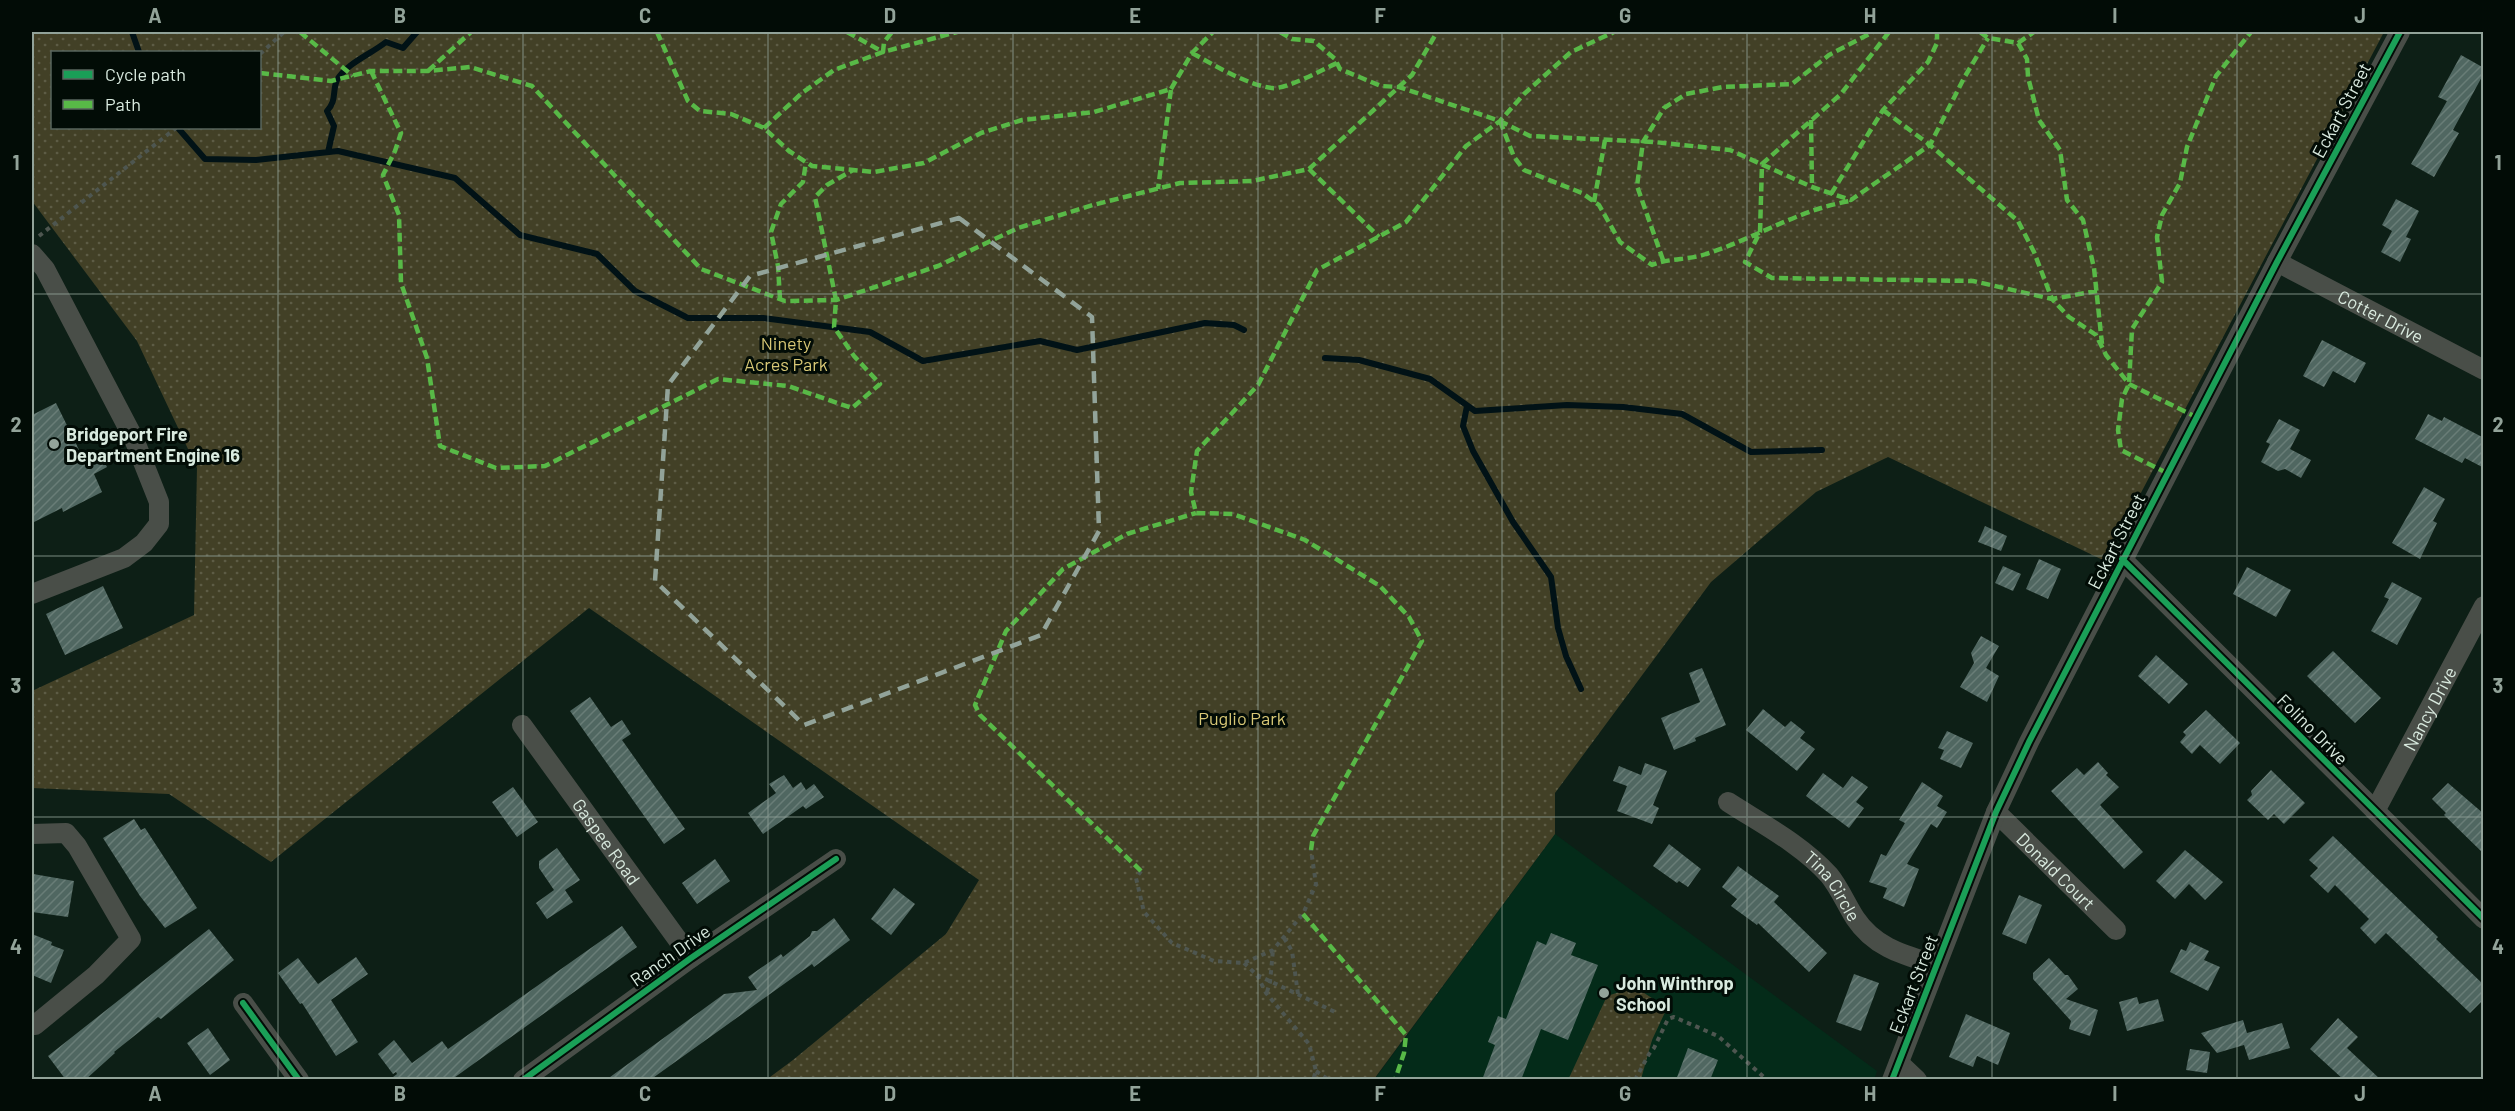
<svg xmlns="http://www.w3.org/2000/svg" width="2515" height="1111" viewBox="0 0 2515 1111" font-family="Barlow,sans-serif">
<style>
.built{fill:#042b19}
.park{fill:url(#park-dots);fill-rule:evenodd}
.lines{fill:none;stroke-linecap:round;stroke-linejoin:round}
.stream{stroke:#011216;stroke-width:6}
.building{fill:url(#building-hatch)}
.path{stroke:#4e5650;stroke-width:4;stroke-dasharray:4.5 4.5;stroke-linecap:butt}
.minor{stroke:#494e48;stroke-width:20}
.quiet{stroke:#58b947;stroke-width:4.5;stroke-dasharray:9 4.5;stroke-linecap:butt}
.cycleway-casing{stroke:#020c06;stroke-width:10}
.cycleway{stroke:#1a9f57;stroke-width:6}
.marked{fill:none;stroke:#92a399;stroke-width:4.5;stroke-dasharray:12 8;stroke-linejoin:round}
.grid{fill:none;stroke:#92a399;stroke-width:1.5;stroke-opacity:0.55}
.poi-dot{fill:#92a399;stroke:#020c06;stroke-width:2}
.labels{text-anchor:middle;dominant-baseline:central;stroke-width:6;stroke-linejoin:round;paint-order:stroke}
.street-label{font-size:18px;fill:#d9eadf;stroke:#020c06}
.park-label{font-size:18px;fill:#d8c876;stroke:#020c06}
.poi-label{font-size:18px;font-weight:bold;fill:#d9eadf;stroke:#020c06;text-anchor:start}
.neatline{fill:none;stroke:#92a399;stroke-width:2}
.grid-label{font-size:20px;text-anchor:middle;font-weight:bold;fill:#92a399}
</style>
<defs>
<pattern id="park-dots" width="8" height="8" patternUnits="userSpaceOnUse" patternTransform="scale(1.5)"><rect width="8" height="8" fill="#424026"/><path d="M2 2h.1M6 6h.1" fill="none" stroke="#5d5c45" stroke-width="1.8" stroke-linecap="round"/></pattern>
<pattern id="building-hatch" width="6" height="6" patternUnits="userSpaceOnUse" patternTransform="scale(1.5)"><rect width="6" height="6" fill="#506761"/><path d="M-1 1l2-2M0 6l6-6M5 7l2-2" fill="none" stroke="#697d77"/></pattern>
</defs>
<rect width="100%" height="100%" fill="#0d1f16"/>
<path class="built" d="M1555,834L1877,1071L1874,1080H1374Z"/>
<path class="park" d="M32,32H2384L2105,561L1888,457L1816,492L1711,582L1555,793V834L1374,1079L766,1080L793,1060L946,934L979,880L589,608L271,862L169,794L32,788V691L194,615L197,468L137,341L32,201ZM52,52H260V128H52Z
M1635,987L1667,1008L1652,1040L1641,1079L1569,1078L1607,996Z"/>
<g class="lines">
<path class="stream" d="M132,32L139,52
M178,128L205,159L256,160L338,151L455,178L520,235L597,254L635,291L688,318H763L870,332L923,361L1040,341L1077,350L1205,323L1234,325L1244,330
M328,152L334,126L327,111C337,101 332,91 337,80C347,63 371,54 386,42L403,48L417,32
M1325,358L1359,360L1430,379L1475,411L1567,405L1623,407L1682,414L1751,452L1822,450
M1467,406L1463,426L1473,451L1513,522L1551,577L1558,628L1566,656L1581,689"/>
</g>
<path class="building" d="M2461,55L2484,68V73L2453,130L2459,133L2434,177L2411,164L2447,101L2438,97Z
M2396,199L2419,211L2406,237L2411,239L2400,262L2381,252L2392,231L2382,225Z
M2322,340L2366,363L2355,383L2333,371L2324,387L2303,376Z
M56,403L84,460L99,451L107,467L94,474L102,492L63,512L62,508L32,523V415Z
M2428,414L2442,421L2444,417L2484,438V468L2465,458L2462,463L2415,439Z
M2279,419L2300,430L2290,449L2311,460L2301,478L2285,469L2278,471L2261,462L2270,444L2266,442Z
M2424,487L2445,499L2433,521L2437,523L2420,559L2392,543Z
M1985,526L2007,536L2001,551L1978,542Z
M2039,559L2061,569L2048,599L2026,589Z
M2003,566L2021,574L2013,591L1995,583Z
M2247,567L2291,590L2276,617L2233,594Z
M2392,582L2422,598L2397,645L2371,631L2389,599L2384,597Z
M103,586L123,628L65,655L46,614Z
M1981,636L1999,646L1986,668L1999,676L1987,702L1960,687L1974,663L1971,653Z
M2333,651L2381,698L2355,723L2307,676Z
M2156,655L2188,684L2169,704L2138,676Z
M1702,668L1726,725L1695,738L1696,741L1674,750L1661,718L1700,702L1689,673Z
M590,697L611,727L622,720L631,734L622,740L685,829L664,844L570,711Z
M1763,709L1785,727L1791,721L1805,732L1800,738L1815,749L1797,771L1746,730Z
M2206,710L2240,743L2220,764L2200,745L2192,754L2180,742L2186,735L2183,732Z
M1947,731L1973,743L1961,768L1940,759L1944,750L1938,748Z
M2098,762L2108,773L2106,775L2119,787L2100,805L2143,852L2124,869L2051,791L2077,768L2084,775Z
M1645,763L1667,771L1653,805L1659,808L1652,824L1617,811L1627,786L1613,781L1619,766L1641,775Z
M2271,770L2305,803L2284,824L2274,814L2268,820L2247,800L2252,795L2251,791Z
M1823,773L1843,788L1852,776L1868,787L1856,802L1864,808L1849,828L1806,796Z
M784,775L793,788L801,782L806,790L814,784L824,797L806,809L803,806L763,834L748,813L776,793L769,784Z
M1922,782L1943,796L1937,806L1947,812L1937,828L1931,824L1907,864L1919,869L1904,907L1883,898L1887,888L1869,882L1881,854L1886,856L1905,823L1899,820Z
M2448,783L2484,814V854L2444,815L2446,813L2432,799Z
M513,787L538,822L517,837L492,802Z
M134,819L141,830L145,828L197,908L165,928L140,896L103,838Z
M2333,836L2438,937L2436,939L2484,985V999L2470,1013L2386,933L2375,944L2360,928L2369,919L2335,885L2328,893L2310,876L2318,868L2309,860Z
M1669,844L1701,869L1688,887L1679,881L1677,883L1653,866Z
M557,848L580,880L565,890L573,902L547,919L536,903L554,890L539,868V861Z
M2185,850L2223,882L2205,900L2189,884L2175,899L2156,881Z
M715,859L730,881L697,904L682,883Z
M1738,866L1779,896L1774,902L1827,953L1809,972L1758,923L1757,925L1731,906L1737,899L1722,887Z
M33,874L74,881L68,917L32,912Z
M894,888L915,904L891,935L871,919Z
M2019,895L2042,905L2026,944L2002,934Z
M834,918L850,940L814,967L812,964L650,1080H606L724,994L757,990L748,977L781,954L783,957L810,936L812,931H817Z
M622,926L637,947L451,1080H389L397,1074L396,1072L393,1074L378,1054L394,1040L412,1063L442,1041L448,1049Z
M209,929L234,960L161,1019L158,1017L114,1052L115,1053L85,1080H66L48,1056Z
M1551,933L1576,943L1571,955L1598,965L1568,1040L1541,1029L1521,1080H1482L1495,1045L1488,1042L1498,1016L1506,1019L1537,941L1546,945Z
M32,934L52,942L51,945L64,950L51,983L32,975Z
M2190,942L2209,951L2204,960L2220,967L2208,991L2170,972L2181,949L2186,951Z
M356,957L368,974L331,1000L358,1042L336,1056L302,1003L300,1004L278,973L298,958L318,984Z
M2049,958L2065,975H2068L2078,989L2066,999L2098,1010L2090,1036L2069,1029L2071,1021L2033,979V973Z
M1854,974L1879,983L1861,1031L1836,1022Z
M2137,997L2139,1004L2158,999L2164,1021L2127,1031L2119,1002Z
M1966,1014L2010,1033L1998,1065L1977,1056L1973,1067L1949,1057Z
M2338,1018L2358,1037L2347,1048L2381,1080H2344L2310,1049Z
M2243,1020L2247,1033L2282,1023L2290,1048L2249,1060L2244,1045L2217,1053L2201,1033Z
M208,1028L230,1060L210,1075L187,1043Z
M1688,1048L1718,1060L1710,1080H1676Z
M2190,1049L2210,1052L2207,1073L2186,1070Z"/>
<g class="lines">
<path class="path" d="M260,54L284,32
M39,236L176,128
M1141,871L1136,878L1144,912L1172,943L1214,961L1244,963L1273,950L1303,914L1316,884L1311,850
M1284,938L1292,951L1298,994
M1244,963L1257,975L1266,993L1309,1044L1316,1071L1313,1080
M1257,975L1335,1012
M1267,992L1270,982L1273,950
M1316,1071L1329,1080
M1635,1080L1649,1054L1654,1048L1668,1019L1674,1017L1718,1036L1767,1080"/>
<g class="minor">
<path d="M32,254L45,269L134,439L159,502V524L144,543L124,558L32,594"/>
<path id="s1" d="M2277,262L2484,370"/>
<path d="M2122,559L2484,919"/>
<path id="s2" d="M522,725L691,958"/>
<path id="s3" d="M1728,802C1762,824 1801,844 1829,875C1839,887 1846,904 1855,918C1875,948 1904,955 1936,965"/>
<path id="s4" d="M2375,811L2484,606"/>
<path id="s5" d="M1996,812L2116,930"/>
<path d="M32,834L66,833L77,846L131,939L96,975L35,1025L32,1024"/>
<path d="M243,1003L299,1080"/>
<path d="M1899,1063L1917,1080"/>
<path d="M523,1080L691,958L836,859"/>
<path d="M1892,1080L1996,812L2029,742L2277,262L2400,32"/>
</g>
<path class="quiet" d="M300,32L353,76
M657,32L688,101L700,111L731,114L764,128L789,151L812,166L874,172L924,163L981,133L1022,120L1094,112L1171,89L1158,189
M847,32L883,52L884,42L892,32
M1280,32L1292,39L1314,41L1335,59L1340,69L1381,86L1399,87L1500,121L1530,136L1654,142L1730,150L1812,187L1851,200L1930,145L1964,78L1988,38
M1889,32L1841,94L1762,164L1760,232L1745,262L1772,278L1973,281L2052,299L2069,317L2096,335L2106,355L2129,384L2196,417
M1980,32L1988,38L2018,43L2027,59L2028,77L2039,120L2060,150L2067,200L2083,220L2094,268L2102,344
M2018,43L2034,32
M1192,53C1214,65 1247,85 1272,88C1285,90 1324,69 1337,63
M371,71L401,133L395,151L383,175L399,215L401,283L427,358L440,446L496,468L545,466L718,379L788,386L852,408L880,384L854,356L834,327L836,300L815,197L827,185L853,170
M428,71L471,32
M260,73L331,81L371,71H428L470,67L532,86L701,269L785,301L836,300L938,266L1018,228L1093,205L1180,183L1252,181L1309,169L1412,75L1437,32
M1171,89L1192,53L1213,32
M1883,110L1930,145L2018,221L2034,252L2052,299L2097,291
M1811,120L1812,187
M1500,121L1514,157L1524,170L1582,193L1599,205L1620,242L1652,265C1669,258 1689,260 1706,254C1756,238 1798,210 1850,201
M764,128L802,93L834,70L883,52L957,32
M1309,169L1379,237
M1831,194L1883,110L1928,62L1937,43V32
M1594,202L1605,140
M1663,260L1637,186L1643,142L1664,108L1686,94L1723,87L1792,84L1829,55L1873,32
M780,299L778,266L771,232L781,204L803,182L806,162
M2167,473L2121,450L2118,430L2122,399L2129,384L2132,329L2162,282L2157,237L2162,215L2180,183L2187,147L2216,76L2251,32
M1311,850L1313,836L1422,641L1409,617L1380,586L1305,540L1233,514L1196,513L1191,492L1197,451L1258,385L1317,270L1406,222L1466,146L1500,121L1524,94L1571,52L1614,32
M1141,871L980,715L975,705L1006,631L1063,569L1127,534L1196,513
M1303,914L1406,1035L1404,1053L1395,1080"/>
<defs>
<path id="cycleway" d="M2122,559L2484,919
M243,1003L299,1080
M523,1080L691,958L836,859
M1892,1080L1996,812L2029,742L2277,262L2400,32"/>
</defs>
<use href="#cycleway" class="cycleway-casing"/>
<use href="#cycleway" class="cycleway"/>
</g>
<path class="marked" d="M959,218L1092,317L1099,531L1041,635L804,725L655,581L668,385L750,276Z"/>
<path class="grid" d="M278,32V1080M523,32V1080M768,32V1080M1013,32V1080M1258,32V1080M1502,32V1080M1747,32V1080M1992,32V1080M2237,32V1080M32,294H2484M32,556H2484M32,817H2484"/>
<g class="poi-dot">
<circle cx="54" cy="444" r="6"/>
<circle cx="1604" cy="993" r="6"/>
</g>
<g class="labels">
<g class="street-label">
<text transform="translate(2341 110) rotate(-62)">Eckart Street</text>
<text stroke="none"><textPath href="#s1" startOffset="117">Cotter Drive</textPath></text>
<text transform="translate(2116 541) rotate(-63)">Eckart Street</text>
<text stroke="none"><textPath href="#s4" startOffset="116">Nancy Drive</textPath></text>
<text transform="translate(2313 729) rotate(45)">Folino Drive</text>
<text stroke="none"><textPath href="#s2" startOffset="144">Gaspee Road</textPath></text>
<text stroke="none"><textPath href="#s5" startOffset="84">Donald Court</textPath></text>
<text stroke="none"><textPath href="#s3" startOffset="136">Tina Circle</textPath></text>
<text transform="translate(670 955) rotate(-35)">Ranch Drive</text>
<text transform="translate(1913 984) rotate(-69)">Eckart Street</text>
</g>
<g class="park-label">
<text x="786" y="343">Ninety<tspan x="786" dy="21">Acres Park</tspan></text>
<text x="1242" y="718">Puglio Park</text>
</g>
<g class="poi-label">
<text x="66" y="434">Bridgeport Fire<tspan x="66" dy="21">Department Engine 16</tspan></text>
<text x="1616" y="983">John Winthrop<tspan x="1616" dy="21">School</tspan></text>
</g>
</g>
<rect width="2515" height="1111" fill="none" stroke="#020c06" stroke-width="66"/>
<rect x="51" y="51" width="210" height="78" fill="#020c06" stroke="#58655d" stroke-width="1.5"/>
<rect x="63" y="70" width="30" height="9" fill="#1a9f57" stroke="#58655d" stroke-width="1.5"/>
<text x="105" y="81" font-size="18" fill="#d9eadf">Cycle path</text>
<rect x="63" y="100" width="30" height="9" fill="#58b947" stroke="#58655d" stroke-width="1.5"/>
<text x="105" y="111" font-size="18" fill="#d9eadf">Path</text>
<rect x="33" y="33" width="2449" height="1045" class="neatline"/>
<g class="grid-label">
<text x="155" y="23">A</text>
<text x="400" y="23">B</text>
<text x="645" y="23">C</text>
<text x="890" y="23">D</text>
<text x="1135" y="23">E</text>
<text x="1380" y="23">F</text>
<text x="1625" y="23">G</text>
<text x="1870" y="23">H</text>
<text x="2115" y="23">I</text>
<text x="2360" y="23">J</text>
<text x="16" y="170">1</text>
<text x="2498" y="170">1</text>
<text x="16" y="432">2</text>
<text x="2498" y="432">2</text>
<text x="16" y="693">3</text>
<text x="2498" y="693">3</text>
<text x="16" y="954">4</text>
<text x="2498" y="954">4</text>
<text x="155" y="1101">A</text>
<text x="400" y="1101">B</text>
<text x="645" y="1101">C</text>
<text x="890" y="1101">D</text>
<text x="1135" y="1101">E</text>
<text x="1380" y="1101">F</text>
<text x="1625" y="1101">G</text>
<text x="1870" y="1101">H</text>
<text x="2115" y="1101">I</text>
<text x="2360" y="1101">J</text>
</g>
</svg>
